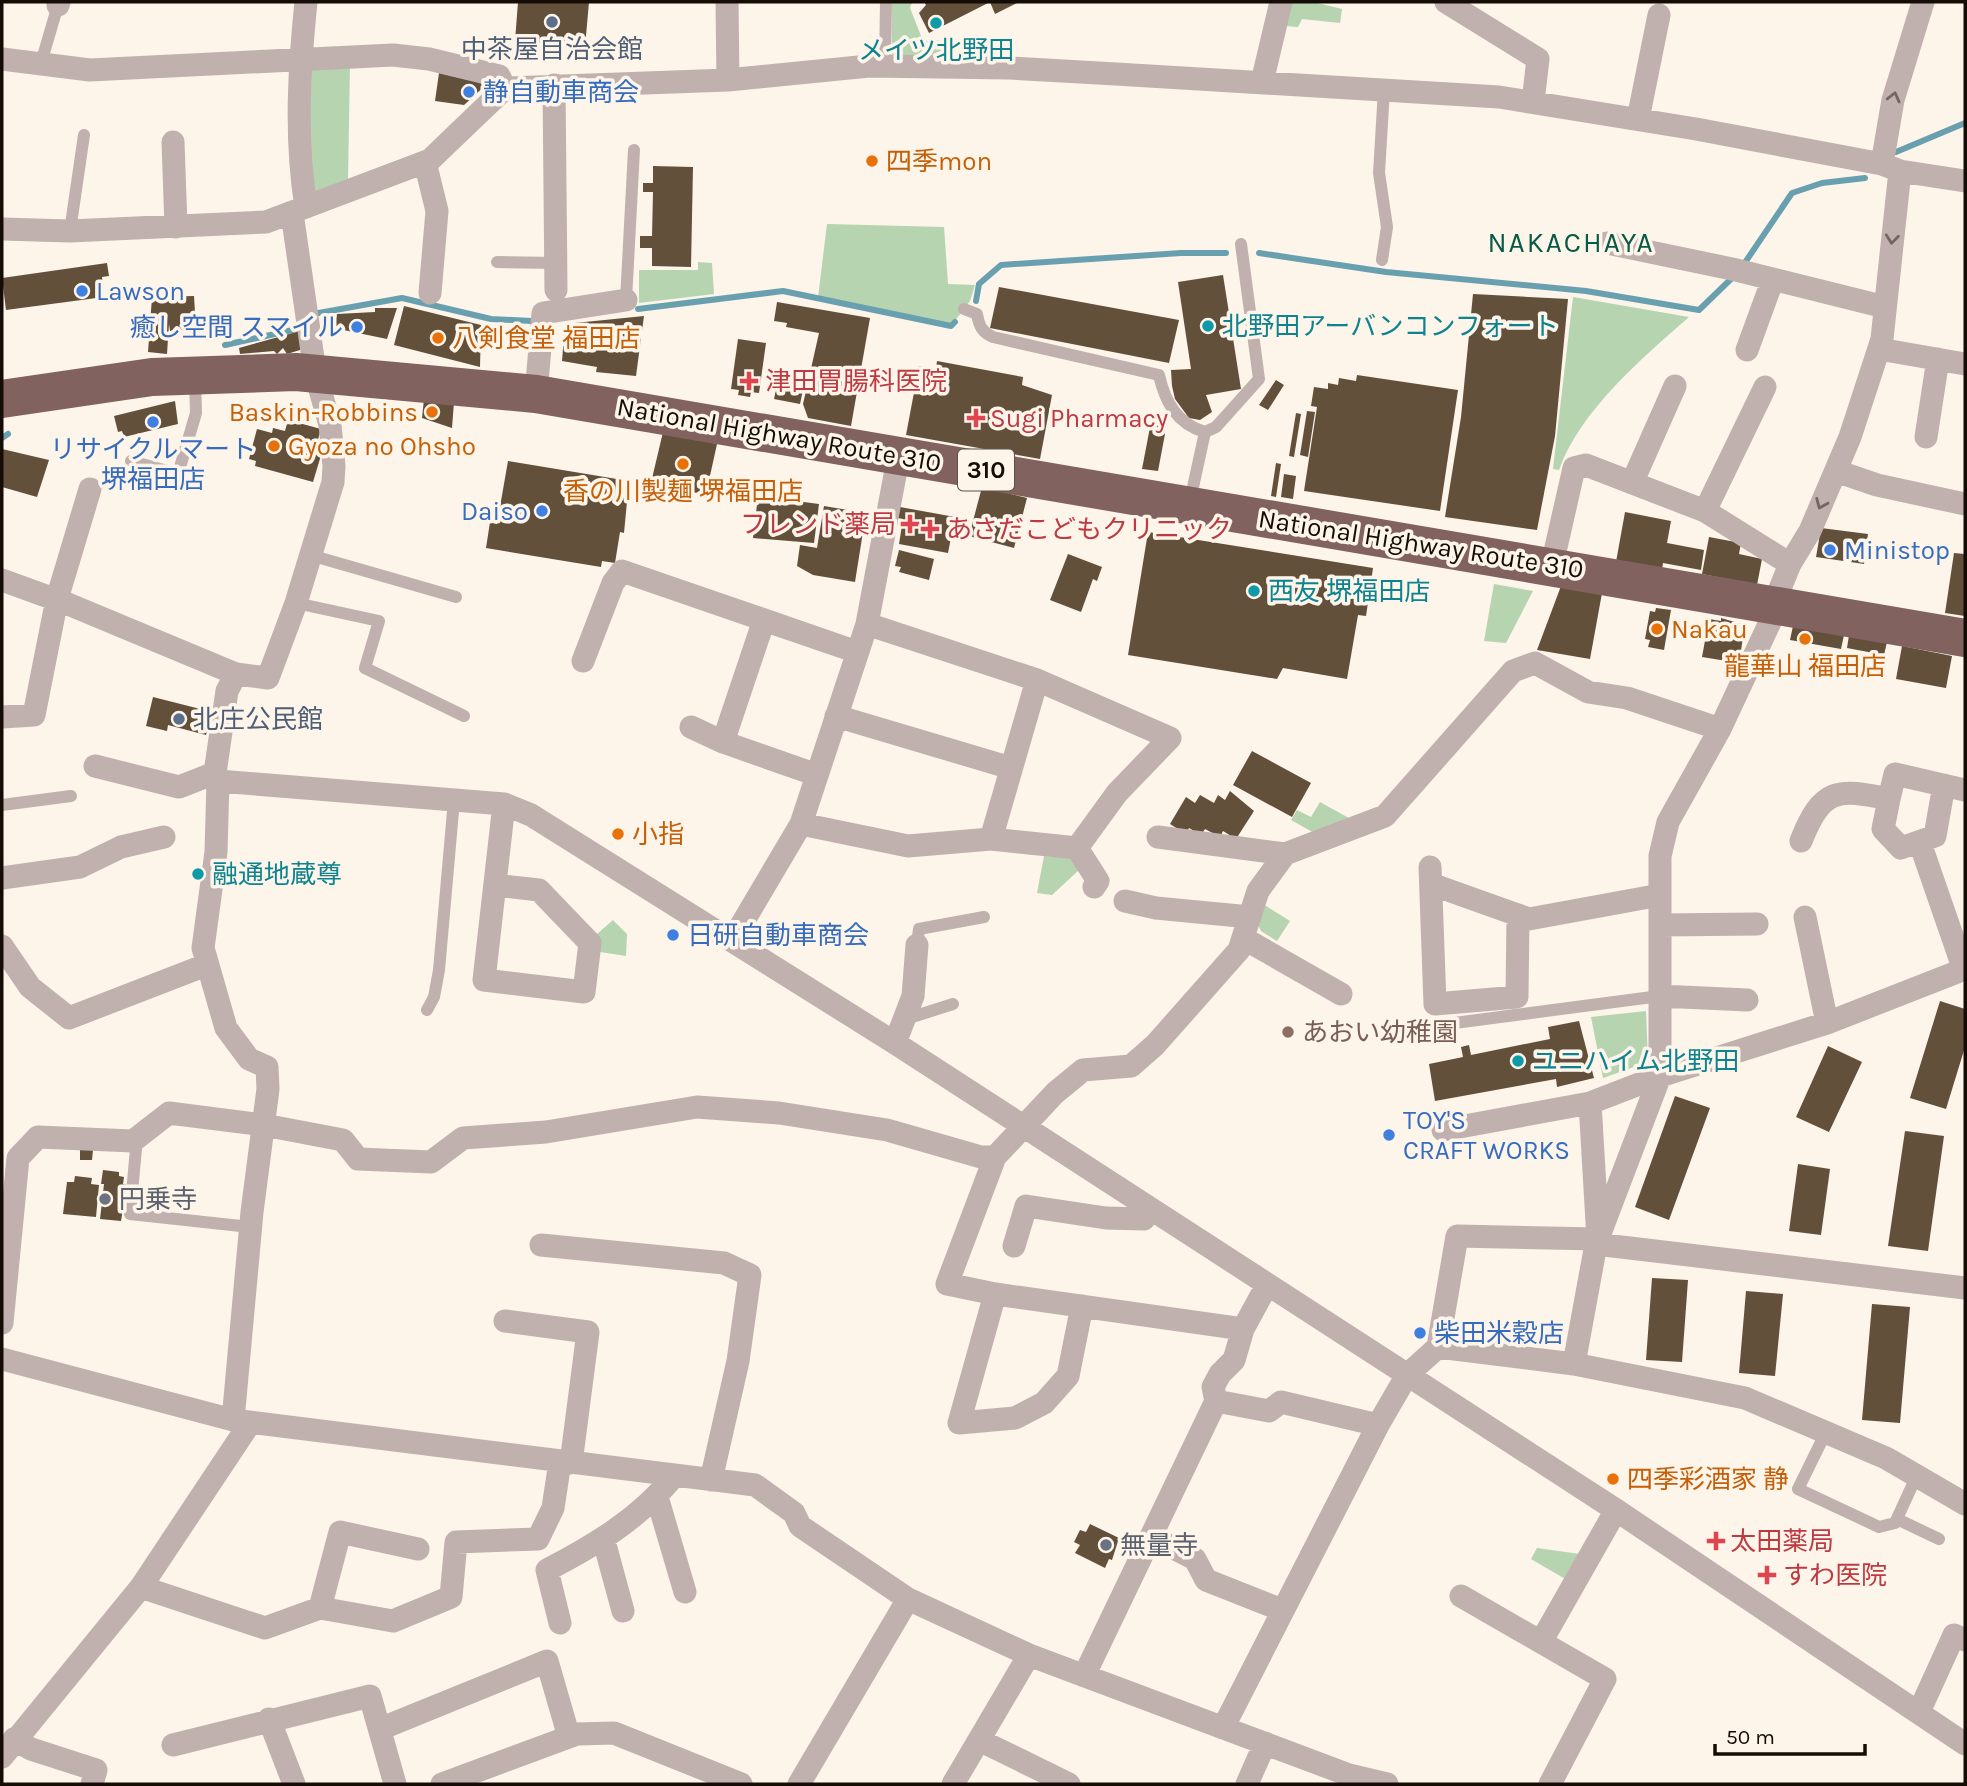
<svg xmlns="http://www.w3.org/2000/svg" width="1967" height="1786" viewBox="0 0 1967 1786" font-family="Karla,'Noto Sans JP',sans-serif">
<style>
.green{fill:#b5d4af}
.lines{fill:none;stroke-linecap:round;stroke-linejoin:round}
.stream{stroke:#69a0af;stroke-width:6}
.building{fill:#63503b}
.lane{stroke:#c0b0ae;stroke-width:12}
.street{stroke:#c0b0ae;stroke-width:23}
.highway{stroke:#81625f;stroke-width:38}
.oneway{stroke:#736662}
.service-dot{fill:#5c6f8a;stroke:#fdf4ea;stroke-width:2.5}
.culture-dot{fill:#0f9aa8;stroke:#fdf4ea;stroke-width:2.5}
.shop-dot{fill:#3f7fe0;stroke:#fdf4ea;stroke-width:2.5}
.food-dot{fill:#e8710a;stroke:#fdf4ea;stroke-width:2.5}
.health-dot{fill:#e0444e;stroke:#fdf4ea;stroke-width:2.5}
.education-dot{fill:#8d6e63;stroke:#fdf4ea;stroke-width:2.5}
.worship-dot{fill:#6b7280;stroke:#fdf4ea;stroke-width:2.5}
.labels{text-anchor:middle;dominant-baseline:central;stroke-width:7;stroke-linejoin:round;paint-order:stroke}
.shield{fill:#fdf4ea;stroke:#5a524a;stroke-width:2}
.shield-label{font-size:24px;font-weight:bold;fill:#140c05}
.service-label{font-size:26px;fill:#4e5e75;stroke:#fdf4ea}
.culture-label{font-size:26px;fill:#0d838f;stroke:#fdf4ea;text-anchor:start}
.shop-label{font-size:26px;fill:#366cbe;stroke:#fdf4ea;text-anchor:start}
.food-label{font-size:26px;fill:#c56008;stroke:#fdf4ea;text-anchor:start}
.health-label{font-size:26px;fill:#be3a42;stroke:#fdf4ea;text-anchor:start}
.street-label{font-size:26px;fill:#140c05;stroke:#fdf4ea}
.education-label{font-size:26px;fill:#785e54;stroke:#fdf4ea;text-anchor:start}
.worship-label{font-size:26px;fill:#5b616d;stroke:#fdf4ea;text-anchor:start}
.neighbourhood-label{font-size:28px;letter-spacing:2px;fill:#075a45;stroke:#fdf4ea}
</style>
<rect width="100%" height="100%" fill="#fdf4ea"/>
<path class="green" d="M892,2H912L910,8L923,41L939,40L953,59L892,58Z
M1290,2H1313L1342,9L1340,23L1302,19L1298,27L1284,26Z
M350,63L348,180L310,195L304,65Z
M827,224L944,227L948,284L975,285L970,301L951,326L818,298Z
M698,262L712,263L714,294L639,303V270H698Z
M1573,297L1689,317C1643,357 1579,412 1559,470L1553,469Z
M1494,584L1533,591L1506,643L1484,641Z
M1320,802L1356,822L1318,835L1291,820L1297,810L1311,817Z
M1044,856L1070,858L1079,870L1052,895L1037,893Z
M1263,904L1290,921L1277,941L1261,931L1256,921Z
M613,920L627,934L626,956L600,952L597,934Z
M1646,1011L1648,1062L1603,1078L1591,1017Z
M1537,1548L1580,1554L1567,1580L1531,1559Z"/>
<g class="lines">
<path class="stream" d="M1896,152L1965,123
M1259,253L1386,272L1586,291L1699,310L1732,278
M1744,264L1792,193L1822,183L1865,178
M976,301L979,284L1001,265L1181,253H1226
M638,309L783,291L951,326L955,322
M313,314L402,298L491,319L532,321
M225,345L297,329
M2,438L8,434"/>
</g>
<path class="building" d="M518,2H589L585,47L515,41Z
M924,2H1019L995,14L990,2L929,33L919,13L926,5Z
M439,73L487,84L464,105L435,101Z
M653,166L693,167L691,267L652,266V248H640V236H652L653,192H643V183H653Z
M107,263L109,276L102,277L104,297L6,310L2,278Z
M1223,275L1241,389L1206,395L1212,412L1200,420L1189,418L1175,399L1172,386L1171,370L1191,369L1178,282Z
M999,287L1179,320L1169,363L990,328Z
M1473,294L1568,299L1555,436L1537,530L1445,517L1461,417Z
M194,296L196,329L170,331L169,324L167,354L148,352L152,297Z
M777,302L870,318L851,426L808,418L803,404L819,333L786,327L787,323L774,321Z
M404,306L481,325L480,367L394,345Z
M375,308H397L387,339L334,328L337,314L375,312Z
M644,316L636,376L596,372L597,367L562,361L565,324Z
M300,331V350L287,354L283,348L277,354L274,351L240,354L239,348Z
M738,339L766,343L759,393L751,392L750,397L738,395L739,390L731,389Z
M937,361L1023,377L1022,385L1052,395L1040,459L906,435L919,366L936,369Z
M780,371L806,376L800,404L774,399Z
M1357,375L1458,390L1440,511L1304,491L1317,407L1311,406L1314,387L1328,389V383L1338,385L1339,378L1356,381Z
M1276,380L1284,385L1268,410L1259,405Z
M424,399L454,402L452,428L422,418Z
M175,401L178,424L124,437L122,431L118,432L114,416Z
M1307,411L1315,412L1308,457L1300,455Z
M1296,413L1301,414L1294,457L1289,456Z
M288,420L321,429L317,443L321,444L318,451L322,452L313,482L255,466L256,461L249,459L257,429L272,433L273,428L285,431Z
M1151,422L1156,423L1165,434L1158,471L1142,469Z
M663,432L717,444L706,494L650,487Z
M2,449L49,460L37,497L2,487Z
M508,461L629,481L624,533L620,532L615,563L602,561L601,567L486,548L490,522L497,524Z
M1276,463L1281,464L1276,497L1271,496Z
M1284,474L1296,476L1293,499L1281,497Z
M982,487L1027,498L1014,548L969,536Z
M758,496L819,504L814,543L753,538Z
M824,506L866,513L855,582L813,575L797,566L800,545L817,548Z
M900,507L955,517L948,553L899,544L903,519L898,518Z
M1625,512L1671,521L1667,543L1704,550L1701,570L1663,563L1662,570L1616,562Z
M1821,528L1868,534L1864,564L1816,557Z
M1148,532L1373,568L1366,616L1358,615L1347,679L1283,668L1277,679L1128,655Z
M1709,537L1741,543L1739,554L1762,559L1757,585L1702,574Z
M899,550L934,559L929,580L899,572L901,567L895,566Z
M1954,553L1965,554V616L1945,613Z
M1068,554L1102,567L1097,581L1093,579L1081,612L1050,600Z
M1561,586L1602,593L1590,659L1537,650Z
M1656,608L1671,610L1664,650L1648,647L1650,640L1645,639L1650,611L1655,612Z
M1721,618L1745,625L1739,663L1702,657L1709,619L1721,621Z
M1793,626L1844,635L1841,649L1790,640Z
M1849,635L1887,642L1884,655L1847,648Z
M1902,646L1952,656L1946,688L1896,679Z
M153,697L212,712L206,735L168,725L167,731L146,726Z
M1252,751L1311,783L1292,817L1233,785Z
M1230,791L1254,811L1236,839L1223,831L1220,837L1205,829L1201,835L1189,828L1186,834L1170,824L1186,797L1195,803L1200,795L1214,803L1218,795L1225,800Z
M1940,1001L1965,1009V1047L1946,1109L1910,1098Z
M1579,1021L1594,1078L1557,1087L1556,1079L1435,1101L1429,1064L1463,1057L1461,1047L1469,1045L1471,1055L1550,1039L1548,1027Z
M1828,1046L1862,1062L1829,1132L1796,1117Z
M1675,1096L1710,1108L1669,1220L1635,1207Z
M1905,1131L1944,1136L1928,1251L1888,1246Z
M80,1150H93L92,1160H80Z
M1798,1164L1830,1169L1821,1235L1789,1231Z
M103,1170L119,1172V1176L124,1177L123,1184L127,1185L121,1221L100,1219L104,1184H101Z
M75,1176L92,1178L91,1184L99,1185L96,1217L63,1214L67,1182H74Z
M1652,1278L1688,1280L1682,1362L1646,1360Z
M1746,1291L1783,1294L1775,1376L1739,1373Z
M1872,1304L1910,1307L1900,1423L1862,1420Z
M1090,1524L1119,1538L1112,1560L1109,1559L1105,1568L1075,1553L1080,1545L1074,1542L1080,1530L1086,1532Z"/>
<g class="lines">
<path class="lane" d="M41,63L58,5
M885,67L886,2
M70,231L84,135
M1382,260L1387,227L1379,173L1384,90
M497,262L556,263
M626,300L634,150
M964,309L977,314C979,326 982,332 993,337L1159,375C1165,402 1177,424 1205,432L1216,427L1259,379L1241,244
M131,461L178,474L196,413L195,380
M1190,501L1205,432
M310,555L456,597
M296,603L379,621L365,668L464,716
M2,805L71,796
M917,945L919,929L984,917
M427,1010L434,997L439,970L454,800
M906,1019L953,1004
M1424,1027L1660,996
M137,1138L130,1214L250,1227
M1826,1432L1798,1489L1879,1527L1895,1523L1917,1475
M1897,1519L1939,1539"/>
<path class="street" d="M306,2C299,70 295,139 306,207
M727,2L728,80
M1446,2L1538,59L1533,102
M58,5L59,2
M2,59L90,70L393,55L429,59L499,76L505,88
M1262,82L1281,2
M554,85L556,290
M1638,119L1659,15
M173,142L176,227
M425,162L437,211L430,293
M1882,164L1893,100L1923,2
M2,229L70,231L266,222L430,160L505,88L728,80L869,66L1009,68L1116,74L1499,97L1696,129L1882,164L1900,171L1965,181
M1607,243L1732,269L1885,307
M1879,349L1965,364
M1747,350L1773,279
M536,394L543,313L626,300
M1926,437L1938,359
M1836,471L1877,485L1965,504
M1632,483L1675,386
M1705,511L1765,387
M1552,565L1574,468L1586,465L1705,511L1790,564
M2,580L68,604L236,674L227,691L215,773L218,781L216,852L203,948L226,1028L249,1059L267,1067L268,1089L252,1212L233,1420
M583,661L613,583L622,571L857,652
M236,674L268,678L296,603L333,482L334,466L330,425L315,372L292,213
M836,716L1011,768
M2,717L34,715L57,599L90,489
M691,727L723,742L817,775
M723,742L764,620
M95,766L179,787L215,773
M218,781L504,804L531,815L895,1043L1616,1510L1965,1744
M1889,799L1883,829L1901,848L1935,836L1944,785
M801,824L908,846L991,839L1077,848L1117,793L1170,738L1037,680L867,624
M1158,837L1285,854
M991,839L1037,680
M1801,841C1822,788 1837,788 1889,799L1895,774L1965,790
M1920,843L1964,970
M1077,848L1098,881L1094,887
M1430,867L1435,1004L1517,997L1518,915
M2,878L80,867L121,847L164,837
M1431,884L1529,919L1660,895
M495,885L539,890L590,943L584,992L484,980L504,804
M1125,901L1156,908L1250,917
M1805,917L1827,1023
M1660,925L1757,924
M1243,938L1341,994
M733,939L801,824L867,624L899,454
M2,946L30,987L69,1018L206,965
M1660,996L1747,1000
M895,1043L913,996L917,945
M1443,1130L1590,1103
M995,1157L947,1284L995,1294L1243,1329
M1596,1244L1965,1288
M541,1245L724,1263L750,1275L738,1361L711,1480
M1014,1246L1026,1206L1106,1218L1144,1219L1151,1210
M995,1294L959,1423L1015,1418L1044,1403L1068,1376L1082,1306
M505,1321L588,1332L571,1463
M2,1323L18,1158L38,1137L133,1141L169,1113L264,1125L343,1140L358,1159L431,1162L463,1138L546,1132L697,1107L779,1113L887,1130L981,1157H995L1055,1093L1083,1070L1131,1066L1155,1045L1239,950L1258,891L1285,854L1385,816L1513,671L1535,663L1588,692L1627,698L1720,729
M1438,1347L1457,1236L1598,1239L1590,1103L1660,1076L1827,1023L1965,969
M2,1359L233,1420L755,1485L794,1513L800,1526L908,1599L1029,1655L1349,1775L1387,1784
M1574,1364L1596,1244L1660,1076V856L1668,822L1720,729L1778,605L1779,591L1790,564L1810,531L1850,437L1882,339L1900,171
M1216,1401L1269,1411L1281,1402L1378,1425
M657,1497L685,1592
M1152,1537L1195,1559L1206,1580L1282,1610
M604,1541L623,1611
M141,1587L265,1628L320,1608L393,1621L451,1597L456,1542L538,1539L553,1508L560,1462
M1461,1596L1605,1679L1550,1784
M320,1608L340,1532L418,1549
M560,1623L547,1570C595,1545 639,1519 674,1476
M1541,1642L1616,1510
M1084,1676L1216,1401L1213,1387L1220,1374L1234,1360L1243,1329L1267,1285
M1919,1712L1954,1635L1965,1640
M269,1719L294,1784
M1223,1728L1378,1425L1407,1375L1438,1347L1574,1364L1745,1398L1886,1458L1965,1504
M380,1729L547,1661L569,1737
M14,1739L31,1749L96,1770L92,1784
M979,1740L1069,1784
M173,1745L370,1696L395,1784
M2,1757L141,1587L250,1423
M442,1784L577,1734L614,1733L741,1784
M799,1784L908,1599
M953,1784L1029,1655
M1247,1784L1265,1743"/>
<path class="highway" d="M2,399L152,377L296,372L536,394L1965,638"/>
</g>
<defs><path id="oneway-chevron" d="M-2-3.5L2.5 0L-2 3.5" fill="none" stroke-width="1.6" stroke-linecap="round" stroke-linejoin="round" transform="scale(1.75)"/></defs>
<g class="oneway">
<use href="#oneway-chevron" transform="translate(1894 97) rotate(-76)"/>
<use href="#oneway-chevron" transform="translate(1892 239) rotate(96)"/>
<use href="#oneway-chevron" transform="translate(1821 504) rotate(113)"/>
</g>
<g class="service-dot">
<circle cx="552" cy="22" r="7"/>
<circle cx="179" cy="719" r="7"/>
</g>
<g class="culture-dot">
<circle cx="936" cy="23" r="7"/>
<circle cx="1208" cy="326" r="7"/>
<circle cx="1254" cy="591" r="7"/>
<circle cx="198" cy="874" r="7"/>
<circle cx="1518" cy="1061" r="7"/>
</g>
<g class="shop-dot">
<circle cx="469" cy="92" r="7"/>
<circle cx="82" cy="291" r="7"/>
<circle cx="357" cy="327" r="7"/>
<circle cx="153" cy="422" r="7"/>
<circle cx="542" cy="511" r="7"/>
<circle cx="1830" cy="550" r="7"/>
<circle cx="673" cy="935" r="7"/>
<circle cx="1389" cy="1135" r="7"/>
<circle cx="1420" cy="1333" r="7"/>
</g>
<g class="food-dot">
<circle cx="872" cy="161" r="7"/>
<circle cx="438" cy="338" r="7"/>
<circle cx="432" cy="412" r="7"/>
<circle cx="274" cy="446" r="7"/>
<circle cx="683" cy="464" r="7"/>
<circle cx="1657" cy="629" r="7"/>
<circle cx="1805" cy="639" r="7"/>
<circle cx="618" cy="834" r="7"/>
<circle cx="1613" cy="1479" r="7"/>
</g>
<g class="health-dot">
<path d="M745.5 370.5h7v7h7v7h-7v7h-7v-7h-7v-7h7z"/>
<path d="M972.5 407.5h7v7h7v7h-7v7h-7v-7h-7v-7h7z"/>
<path d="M906.5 513.5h7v7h7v7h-7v7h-7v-7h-7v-7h7z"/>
<path d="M926.5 518.5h7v7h7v7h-7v7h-7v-7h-7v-7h7z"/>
<path d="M1712.5 1530.5h7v7h7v7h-7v7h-7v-7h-7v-7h7z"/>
<path d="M1763.5 1564.5h7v7h7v7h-7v7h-7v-7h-7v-7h7z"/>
</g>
<circle class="education-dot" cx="1288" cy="1032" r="7"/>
<g class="worship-dot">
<circle cx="105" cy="1199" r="7"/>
<circle cx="1106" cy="1545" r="7"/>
</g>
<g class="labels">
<rect class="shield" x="958" y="449.5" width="56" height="41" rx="5"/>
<g class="shield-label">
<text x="986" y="470">310</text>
</g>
<g class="service-label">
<text x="552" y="49">中茶屋自治会館</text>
<text x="193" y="719" text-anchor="start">北庄公民館</text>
</g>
<g class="culture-label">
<text x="936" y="50" text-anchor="middle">メイツ北野田</text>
<text x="1222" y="326">北野田アーバンコンフォート</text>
<text x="1268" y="591">西友 堺福田店</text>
<text x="212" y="874">融通地蔵尊</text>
<text x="1532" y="1061">ユニハイム北野田</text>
</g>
<g class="shop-label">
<text x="483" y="92">静自動車商会</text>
<text x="96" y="291">Lawson</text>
<text x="343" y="327" text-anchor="end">癒し空間 スマイル</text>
<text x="153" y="449" text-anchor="middle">リサイクルマート<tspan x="153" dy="30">堺福田店</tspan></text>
<text x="528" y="511" text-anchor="end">Daiso</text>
<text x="1844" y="550">Ministop</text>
<text x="687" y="935">日研自動車商会</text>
<text x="1403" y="1120">TOY'S<tspan x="1403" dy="30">CRAFT WORKS</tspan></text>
<text x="1434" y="1333">柴田米穀店</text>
</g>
<g class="food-label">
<text x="886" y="161">四季mon</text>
<text x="452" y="338">八剣食堂 福田店</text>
<text x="418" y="412" text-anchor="end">Baskin-Robbins</text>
<text x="288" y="446">Gyoza no Ohsho</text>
<text x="683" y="491" text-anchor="middle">香の川製麺 堺福田店</text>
<text x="1671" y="629">Nakau</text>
<text x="1805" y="666" text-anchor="middle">龍華山 福田店</text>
<text x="632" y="834">小指</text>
<text x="1627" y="1479">四季彩酒家 静</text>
</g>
<g class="health-label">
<text x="765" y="381">津田胃腸科医院</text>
<text x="990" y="418">Sugi Pharmacy</text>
<text x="896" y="524" text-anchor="end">フレンド薬局</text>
<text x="946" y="529">あさだこどもクリニック</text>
<text x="1730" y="1541">太田薬局</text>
<text x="1783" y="1575">すわ医院</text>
</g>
<g class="street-label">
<text transform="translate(779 435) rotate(10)">National Highway Route 310</text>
<text transform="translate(1421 544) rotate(9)">National Highway Route 310</text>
</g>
<g class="education-label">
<text x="1302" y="1032">あおい幼稚園</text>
</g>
<g class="worship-label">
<text x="119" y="1199">円乗寺</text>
<text x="1120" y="1545">無量寺</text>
</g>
<g class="neighbourhood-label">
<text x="1571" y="242">NAKACHAYA</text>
</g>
</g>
<rect width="1967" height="1786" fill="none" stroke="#140c05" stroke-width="7"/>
<path d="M1715 1744v10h150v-10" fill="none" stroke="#140c05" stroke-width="3.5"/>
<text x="1726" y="1744" font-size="21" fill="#140c05" stroke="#fdf4ea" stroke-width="5" paint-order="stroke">50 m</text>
</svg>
